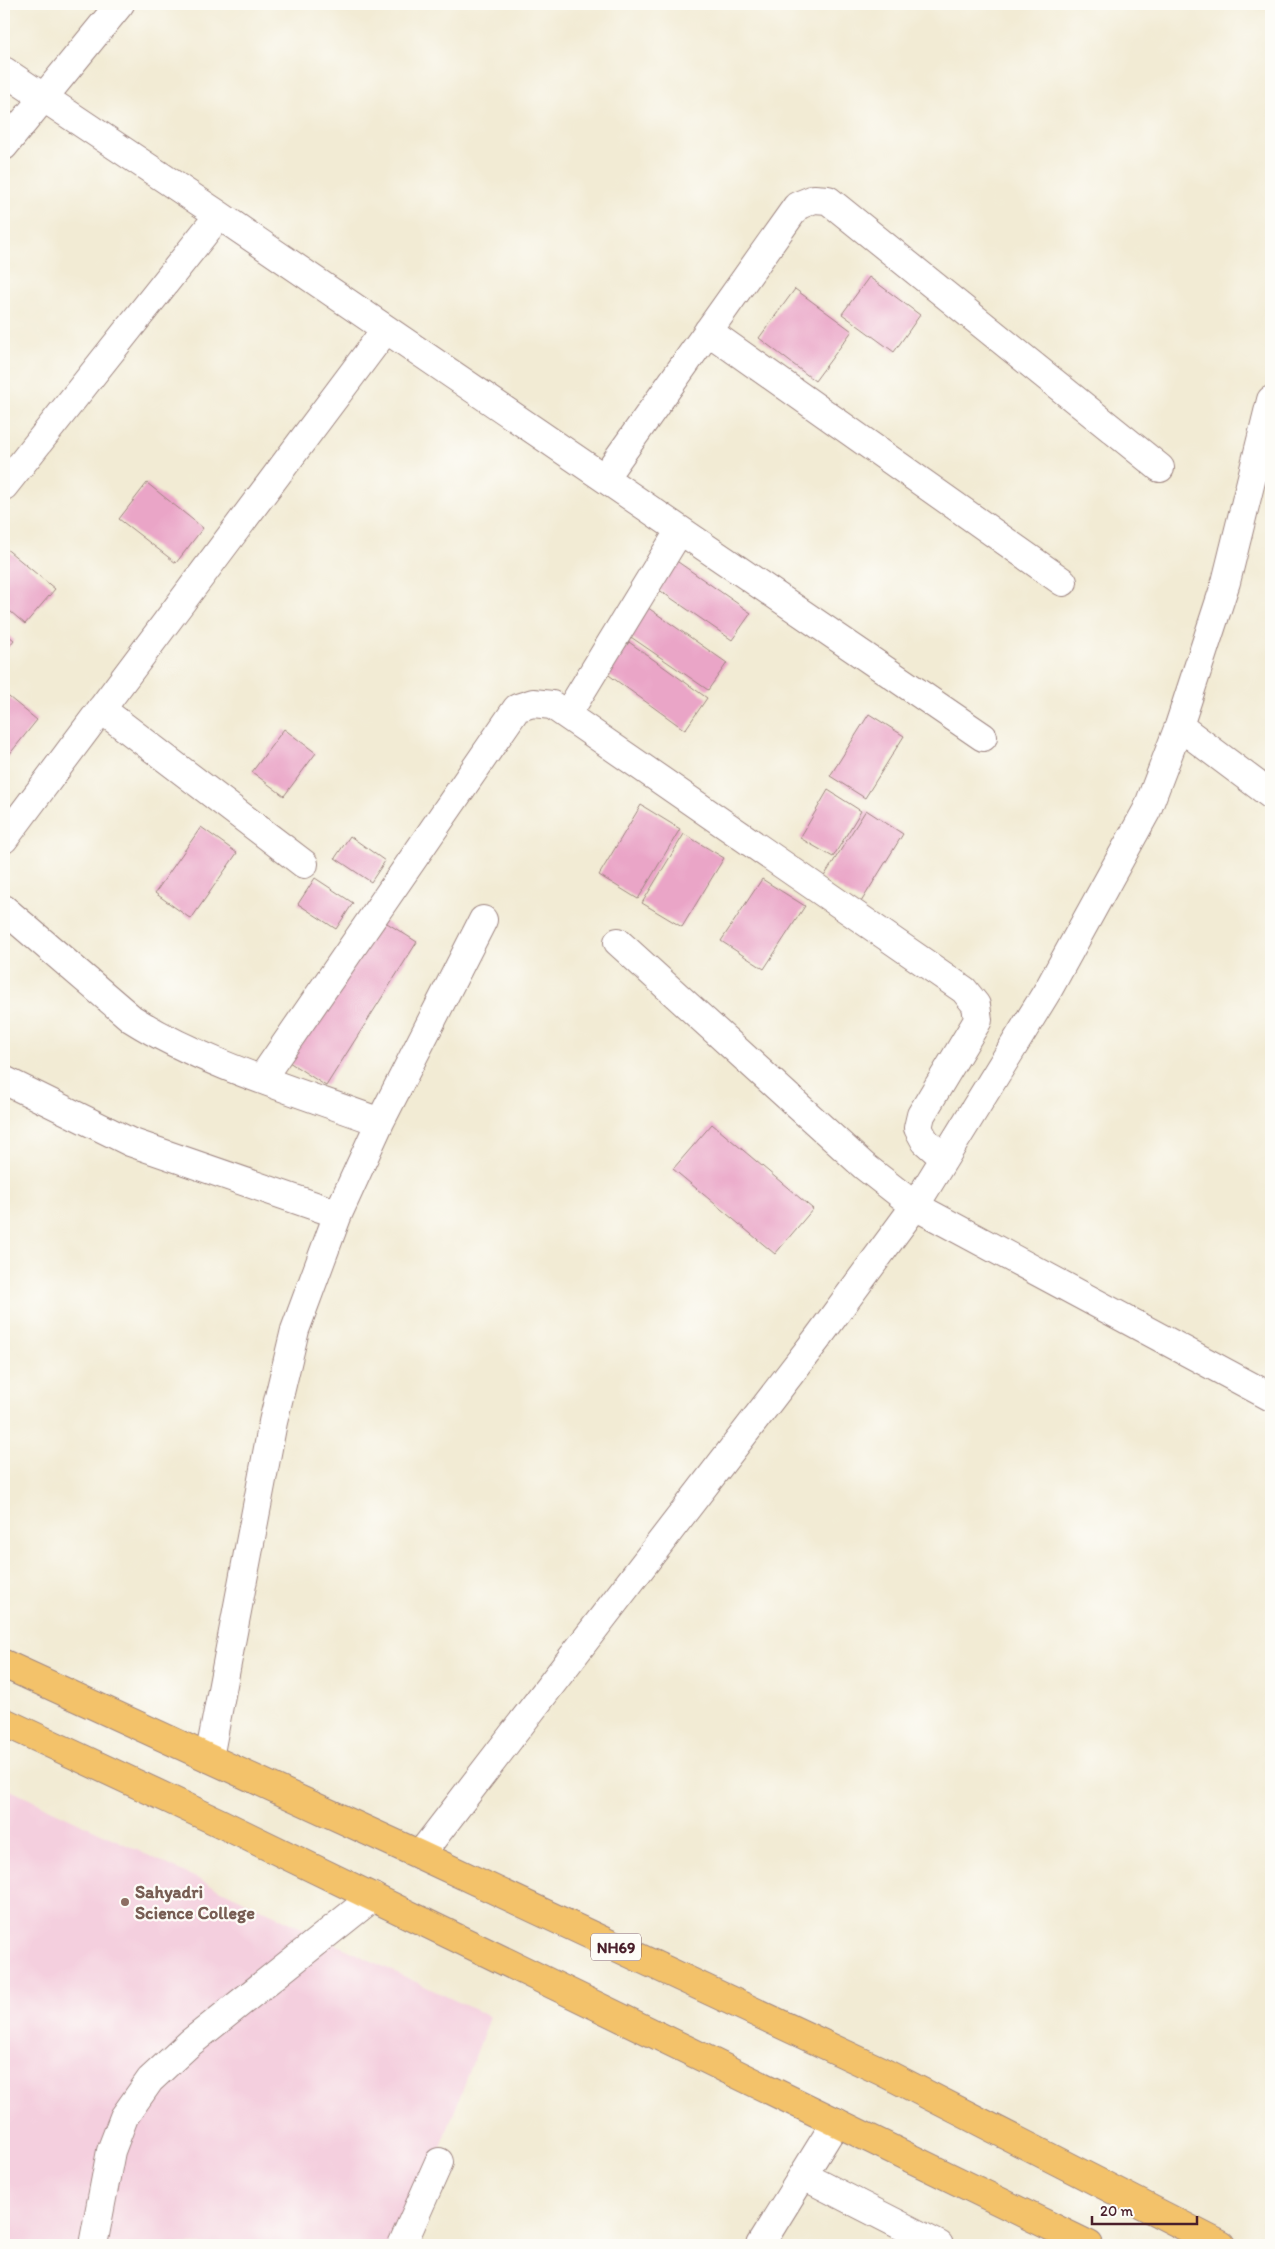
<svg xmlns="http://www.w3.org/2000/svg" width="1275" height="2249" viewBox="0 0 1275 2249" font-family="Itim,sans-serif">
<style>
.built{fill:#f4cfde}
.building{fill:#eaa5c7}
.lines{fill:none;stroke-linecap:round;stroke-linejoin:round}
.minor-casing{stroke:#9e8580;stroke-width:30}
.highway-casing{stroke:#9e8580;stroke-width:30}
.minor{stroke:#fff;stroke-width:28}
.highway{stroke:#f3c26a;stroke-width:28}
.education-dot{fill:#8d6e63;stroke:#fdfcf7;stroke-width:2}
.labels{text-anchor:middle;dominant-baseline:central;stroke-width:4.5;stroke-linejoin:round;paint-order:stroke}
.shield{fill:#fdfcf7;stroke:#806168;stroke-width:1}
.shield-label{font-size:16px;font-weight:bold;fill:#4a1f2b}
.education-label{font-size:18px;font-weight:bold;fill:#785e54;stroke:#fdfcf7;text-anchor:start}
</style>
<rect width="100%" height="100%" fill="#fdfcf7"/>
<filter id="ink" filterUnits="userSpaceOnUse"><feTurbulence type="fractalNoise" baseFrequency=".02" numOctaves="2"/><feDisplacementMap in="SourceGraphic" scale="10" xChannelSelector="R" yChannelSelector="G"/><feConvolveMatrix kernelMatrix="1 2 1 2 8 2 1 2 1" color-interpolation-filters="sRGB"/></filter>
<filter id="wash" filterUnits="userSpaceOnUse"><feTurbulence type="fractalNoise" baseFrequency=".0096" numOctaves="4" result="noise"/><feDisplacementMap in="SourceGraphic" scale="20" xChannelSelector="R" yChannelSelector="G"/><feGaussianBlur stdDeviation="1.12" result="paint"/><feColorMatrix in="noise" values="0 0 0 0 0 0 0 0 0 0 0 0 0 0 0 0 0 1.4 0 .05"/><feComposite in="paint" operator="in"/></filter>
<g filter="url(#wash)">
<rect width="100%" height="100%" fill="#f2ebd4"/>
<path class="built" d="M4,1787L490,2017L404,2245H4Z"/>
<g id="blocks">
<path class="building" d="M869,277L920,315L894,352L842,314Z
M795,289L852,331L815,381L759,338Z
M147,483L203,528L176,563L119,519Z
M4,547L55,589L25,624L4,606Z
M668,555L751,613L732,640L649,583Z
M644,605L727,663L708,690L625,633Z
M4,632L14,640L4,653Z
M629,642L707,698L685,730L606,673Z
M4,693L37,720L4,761Z
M869,714L904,736L865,798L830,776Z
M284,729L316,753L284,796L252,772Z
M828,790L861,811L833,857L800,838Z
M641,805L680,829L638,899L599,875Z
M866,810L903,834L861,902L823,878Z
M201,827L237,853L191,919L155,893Z
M684,834L724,858L682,927L642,903Z
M350,836L385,861L371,882L335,858Z
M315,878L353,903L336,929L298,904Z
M762,879L805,906L764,969L721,941Z
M379,918L417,942L326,1086L289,1062Z
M712,1124L813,1209L775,1254L673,1169Z"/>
</g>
</g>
<g filter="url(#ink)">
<use href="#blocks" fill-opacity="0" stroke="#9e8580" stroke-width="1"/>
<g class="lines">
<defs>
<path id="minor" d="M4,71L219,215L983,737
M4,146L120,4
M708,331L1063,582
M604,478L797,206L814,199L828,200L1160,468
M4,486L219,215
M101,709L304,864
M567,715L680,530
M1179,726L1271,795
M4,839L386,329
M4,909L132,1019C205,1065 299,1092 380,1122
M618,942L864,1166L915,1206L1271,1397
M262,1078L517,708L533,703L552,705L964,990L976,1005L978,1020L921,1115L918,1128L925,1141L944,1158
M4,1080L130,1142L338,1214
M209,1758L273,1422L295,1330L338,1214L380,1122L483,920
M420,1855L817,1339L915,1206L1048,990L1147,810L1179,726L1226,582L1271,400
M804,2176L939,2245
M93,2245L111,2151L124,2117L150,2080L190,2043L373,1897
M402,2245L439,2162
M760,2245L836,2122"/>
<path id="highway" d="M4,1664L420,1855L881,2071L1221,2245
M4,1722L218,1822L1089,2245"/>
</defs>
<use href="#minor" class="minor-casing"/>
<use href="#highway" class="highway-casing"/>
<use href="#minor" class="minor"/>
<use href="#highway" class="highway"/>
</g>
</g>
<circle class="education-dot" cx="125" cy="1902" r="5"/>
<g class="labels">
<rect class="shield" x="591" y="1933.5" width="50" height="27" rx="4"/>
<g class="shield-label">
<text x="616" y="1947">NH69</text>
</g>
<g class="education-label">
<text x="135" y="1892">Sahyadri<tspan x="135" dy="21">Science College</tspan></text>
</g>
</g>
<rect width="1275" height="2249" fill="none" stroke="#fdfcf7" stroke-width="20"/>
<path d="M1092 2216v8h105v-8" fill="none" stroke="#4a1f2b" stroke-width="2.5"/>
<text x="1100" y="2216" font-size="15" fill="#4a1f2b" stroke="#fdfcf7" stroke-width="4" paint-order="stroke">20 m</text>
</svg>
